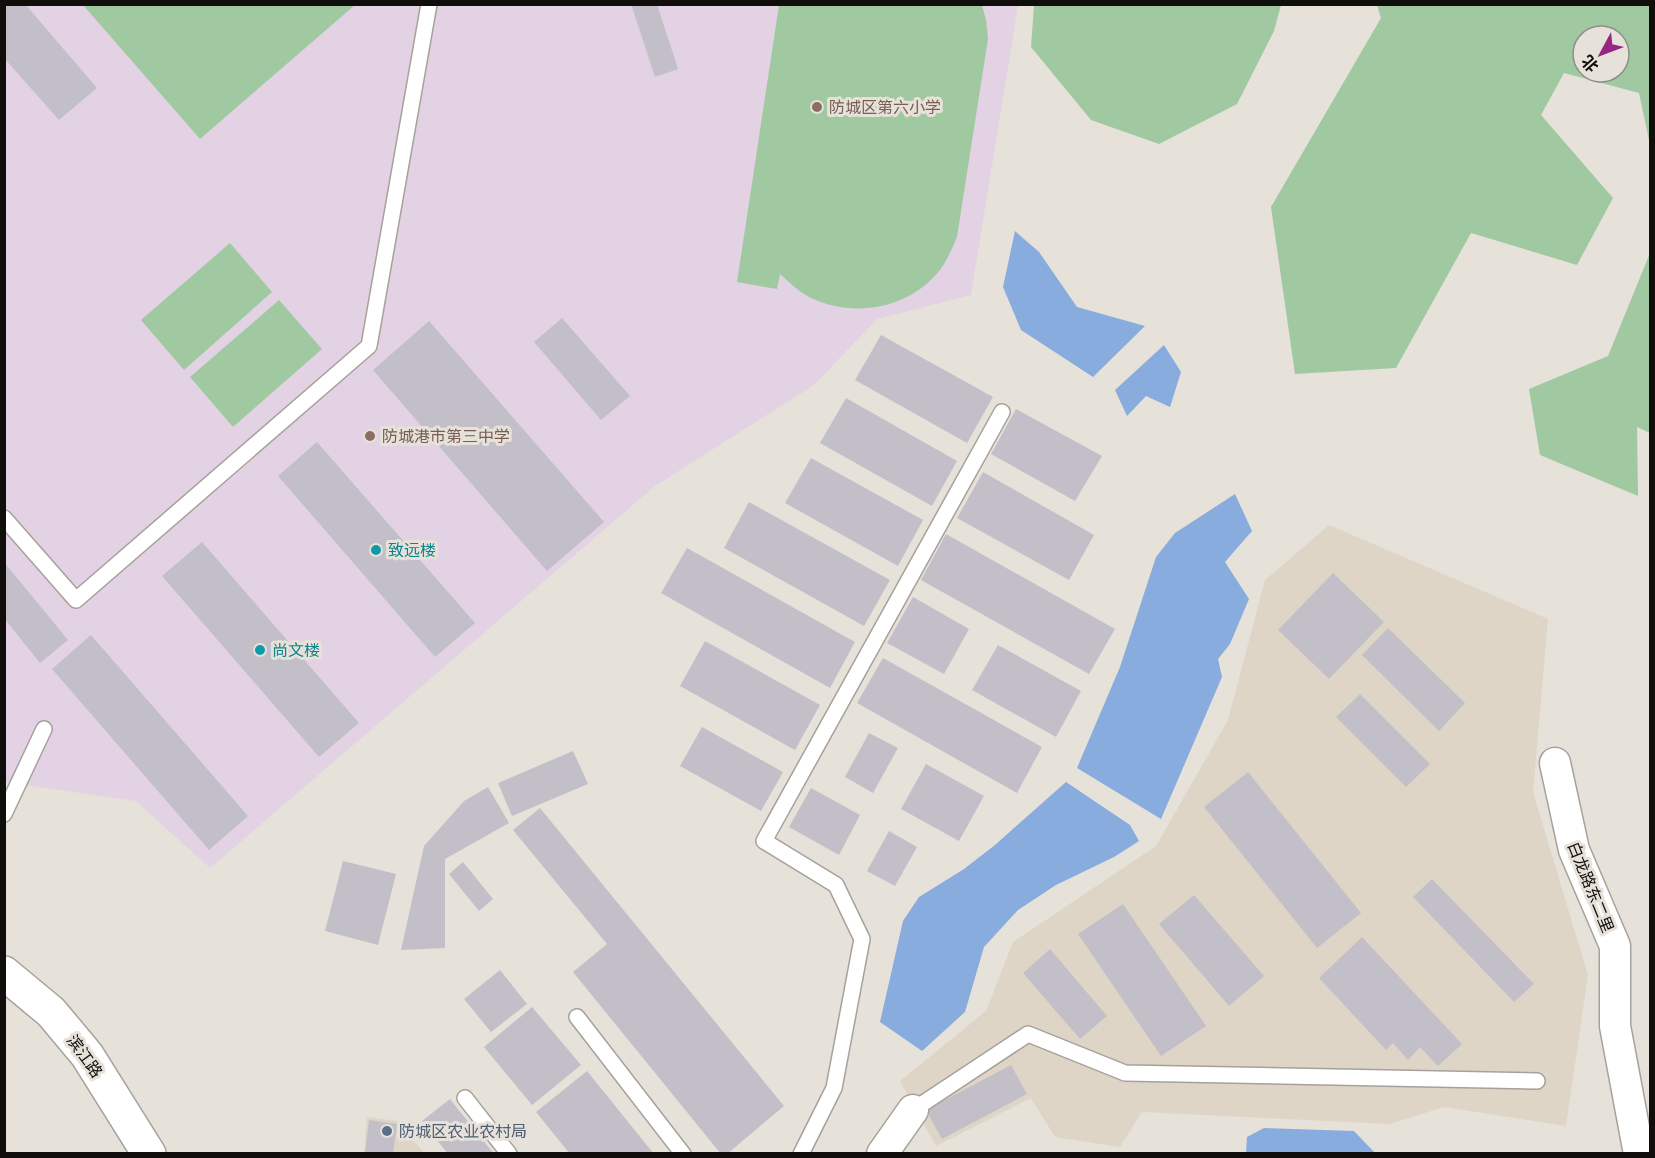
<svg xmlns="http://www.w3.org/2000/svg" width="1655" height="1158" viewBox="0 0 1655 1158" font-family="Quicksand,'Noto Sans SC',sans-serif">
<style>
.built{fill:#ded5c6}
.education{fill:#e2d2e4}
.green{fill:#a0c9a1;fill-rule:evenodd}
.water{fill:#87acdd}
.building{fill:#c3bfc8}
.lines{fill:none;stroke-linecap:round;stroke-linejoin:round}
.lane-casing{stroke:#a6a19a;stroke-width:18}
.street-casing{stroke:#a6a19a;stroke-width:33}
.secondary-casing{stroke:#a6a19a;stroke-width:36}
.lane{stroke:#fff;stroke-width:15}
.street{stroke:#fff;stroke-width:30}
.secondary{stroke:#fff;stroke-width:33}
.education-dot{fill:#8d6e63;stroke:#e6e1d9;stroke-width:2}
.culture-dot{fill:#0f9aa8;stroke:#e6e1d9;stroke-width:2}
.service-dot{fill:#5c6f8a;stroke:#e6e1d9;stroke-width:2}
.labels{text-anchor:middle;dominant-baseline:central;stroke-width:6;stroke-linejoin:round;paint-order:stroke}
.education-label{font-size:16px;fill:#785e54;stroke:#e6e1d9;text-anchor:start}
.culture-label{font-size:16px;fill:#0d838f;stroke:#e6e1d9;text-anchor:start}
.street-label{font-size:16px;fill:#0f0e0b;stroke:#e6e1d9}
.service-label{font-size:16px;fill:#4e5e75;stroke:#e6e1d9;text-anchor:start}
</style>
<rect width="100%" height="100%" fill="#e6e1d9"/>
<path class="built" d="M1329,525L1548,619L1533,792L1588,975L1566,1126L1444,1107L1390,1124L1142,1112L1120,1147L1055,1137L1031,1098L936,1146L900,1081L986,1011L1013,942L1156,846L1228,720L1265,580Z
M367,1117L405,1122L414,1141L424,1153L364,1154Z"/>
<path class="education" d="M4,5H1018L971,295L877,319L814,385L655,486L210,868L136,801L5,782Z"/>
<path class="green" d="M83,5H355L200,139Z
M779,5H982L986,20L988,39L957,237C952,249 947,260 940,270C909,309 853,319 809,297C798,291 789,282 780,274L777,289L737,282Z
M1034,5V4L1281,5L1274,31L1237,104L1159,144L1091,120L1031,47Z
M1377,5H1650V145L1639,93L1564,73L1541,115L1613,198L1577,265L1471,233L1396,368L1295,374L1271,207L1381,18ZM1583,36H1619V72H1583Z
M230,243L272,292L184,370L141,320Z
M1650,253V433L1637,427L1638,496L1540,455L1529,389L1608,356Z
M279,300L322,349L233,427L190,377Z"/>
<path class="water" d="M1015,231L1039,252L1077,307L1145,326L1093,377L1021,330L1003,287Z
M1164,345L1181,372L1170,407L1146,396L1127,416L1115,390Z
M1235,494L1252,531L1225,562L1249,599L1230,644L1218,659L1222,677L1161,819L1077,768L1120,667L1156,557L1175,533Z
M1066,782L1130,825L1139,841L1114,857L1056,885L1018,910L984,947L965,1012L922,1051L880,1022L903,921L919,897L964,869L995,845Z
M1264,1128L1354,1131L1375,1153H1246L1247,1137Z"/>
<path class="building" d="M4,4H25L97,88L59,120L4,58Z
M631,4H657L678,69L655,77Z
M562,318L630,396L601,420L534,342Z
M429,321L604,522L547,571L373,370Z
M881,335L993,397L967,443L855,380Z
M846,398L957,461L932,506L820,443Z
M1016,409L1102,456L1075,501L991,454Z
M317,442L475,623L435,657L278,476Z
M811,458L923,520L898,566L785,503Z
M983,472L1094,535L1069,580L957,518Z
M749,502L890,580L864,626L724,548Z
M946,534L1115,629L1089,674L921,580Z
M202,542L359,723L319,757L162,576Z
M687,548L855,642L830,688L661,593Z
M4,562L68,640L40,663L4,618Z
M1333,573L1384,622L1329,679L1278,630Z
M913,597L969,629L944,674L887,643Z
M1388,628L1465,703L1439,731L1362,655Z
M91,635L248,816L209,850L52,669Z
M705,641L820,705L795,750L680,686Z
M998,645L1081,691L1056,737L972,690Z
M883,658L1042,747L1017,793L857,703Z
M1360,694L1430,764L1406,787L1336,717Z
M702,727L783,772L761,811L680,766Z
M869,733L898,748L873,793L845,777Z
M573,751L588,784L512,816L498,783Z
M926,764L984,796L959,841L901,809Z
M1248,772L1361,913L1317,948L1204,807Z
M488,787L509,823L445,859V948L401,950L424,846L464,801Z
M811,788L860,815L839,855L789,827Z
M540,808L784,1106L727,1154H721L573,972L607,944L513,830Z
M889,831L917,847L895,886L867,871Z
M343,861L396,874L378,945L325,931Z
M463,862L493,899L479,911L449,874Z
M1432,879L1534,984L1514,1002L1413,897Z
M1194,895L1264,976L1229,1006L1159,924Z
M1123,904L1206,1026L1161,1056L1078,934Z
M1362,937L1462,1044L1438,1066L1420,1047L1408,1060L1393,1043L1386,1050L1319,978Z
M1050,949L1107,1016L1080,1039L1023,973Z
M500,970L527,1004L491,1032L464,999Z
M532,1007L581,1065L532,1105L484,1047Z
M1011,1065L1027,1094L942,1139L926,1110Z
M587,1071L654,1154H570L536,1112Z
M450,1099L494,1154H448L422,1121Z
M369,1120L397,1124L393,1154H365Z"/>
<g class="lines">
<defs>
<path id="lane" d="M4,518L76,600L369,346L429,4
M4,814L44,729
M577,1017L683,1154
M465,1098L509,1154
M913,1110L1028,1034L1125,1073L1537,1081
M801,1154L834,1088L862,939L836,885L764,841L1002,412"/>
<path id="street" d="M1555,763L1574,850L1615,946V1026L1639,1154
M882,1154L913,1110"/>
<path id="secondary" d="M4,973L51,1012L87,1055L149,1154"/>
</defs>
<use href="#lane" class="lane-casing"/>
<use href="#street" class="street-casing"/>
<use href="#secondary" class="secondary-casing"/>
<use href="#lane" class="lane"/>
<use href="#street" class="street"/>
<use href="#secondary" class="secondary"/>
</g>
<g class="education-dot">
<circle cx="817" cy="107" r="6"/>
<circle cx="370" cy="436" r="6"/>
</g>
<g class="culture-dot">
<circle cx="376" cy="550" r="6"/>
<circle cx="260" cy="650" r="6"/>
</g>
<circle class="service-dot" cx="387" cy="1131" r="6"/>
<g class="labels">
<g class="education-label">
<text x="829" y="107">防城区第六小学</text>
<text x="382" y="436">防城港市第三中学</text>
</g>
<g class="culture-label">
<text x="388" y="550">致远楼</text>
<text x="272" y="650">尚文楼</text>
</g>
<g class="street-label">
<text transform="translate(1591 887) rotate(68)">白龙路东二里</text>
<text transform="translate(85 1056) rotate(54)">滨江路</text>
</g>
<g class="service-label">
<text x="399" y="1131">防城区农业农村局</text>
</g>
</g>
<rect width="1655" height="1158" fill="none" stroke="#0f0e0b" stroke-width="12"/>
<g transform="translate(1601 54) rotate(229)"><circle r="28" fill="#e6e1d9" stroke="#908d87" stroke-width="1.5"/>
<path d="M0-4.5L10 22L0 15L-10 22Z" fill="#962584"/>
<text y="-9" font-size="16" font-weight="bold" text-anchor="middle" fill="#0f0e0b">北</text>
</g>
</svg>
